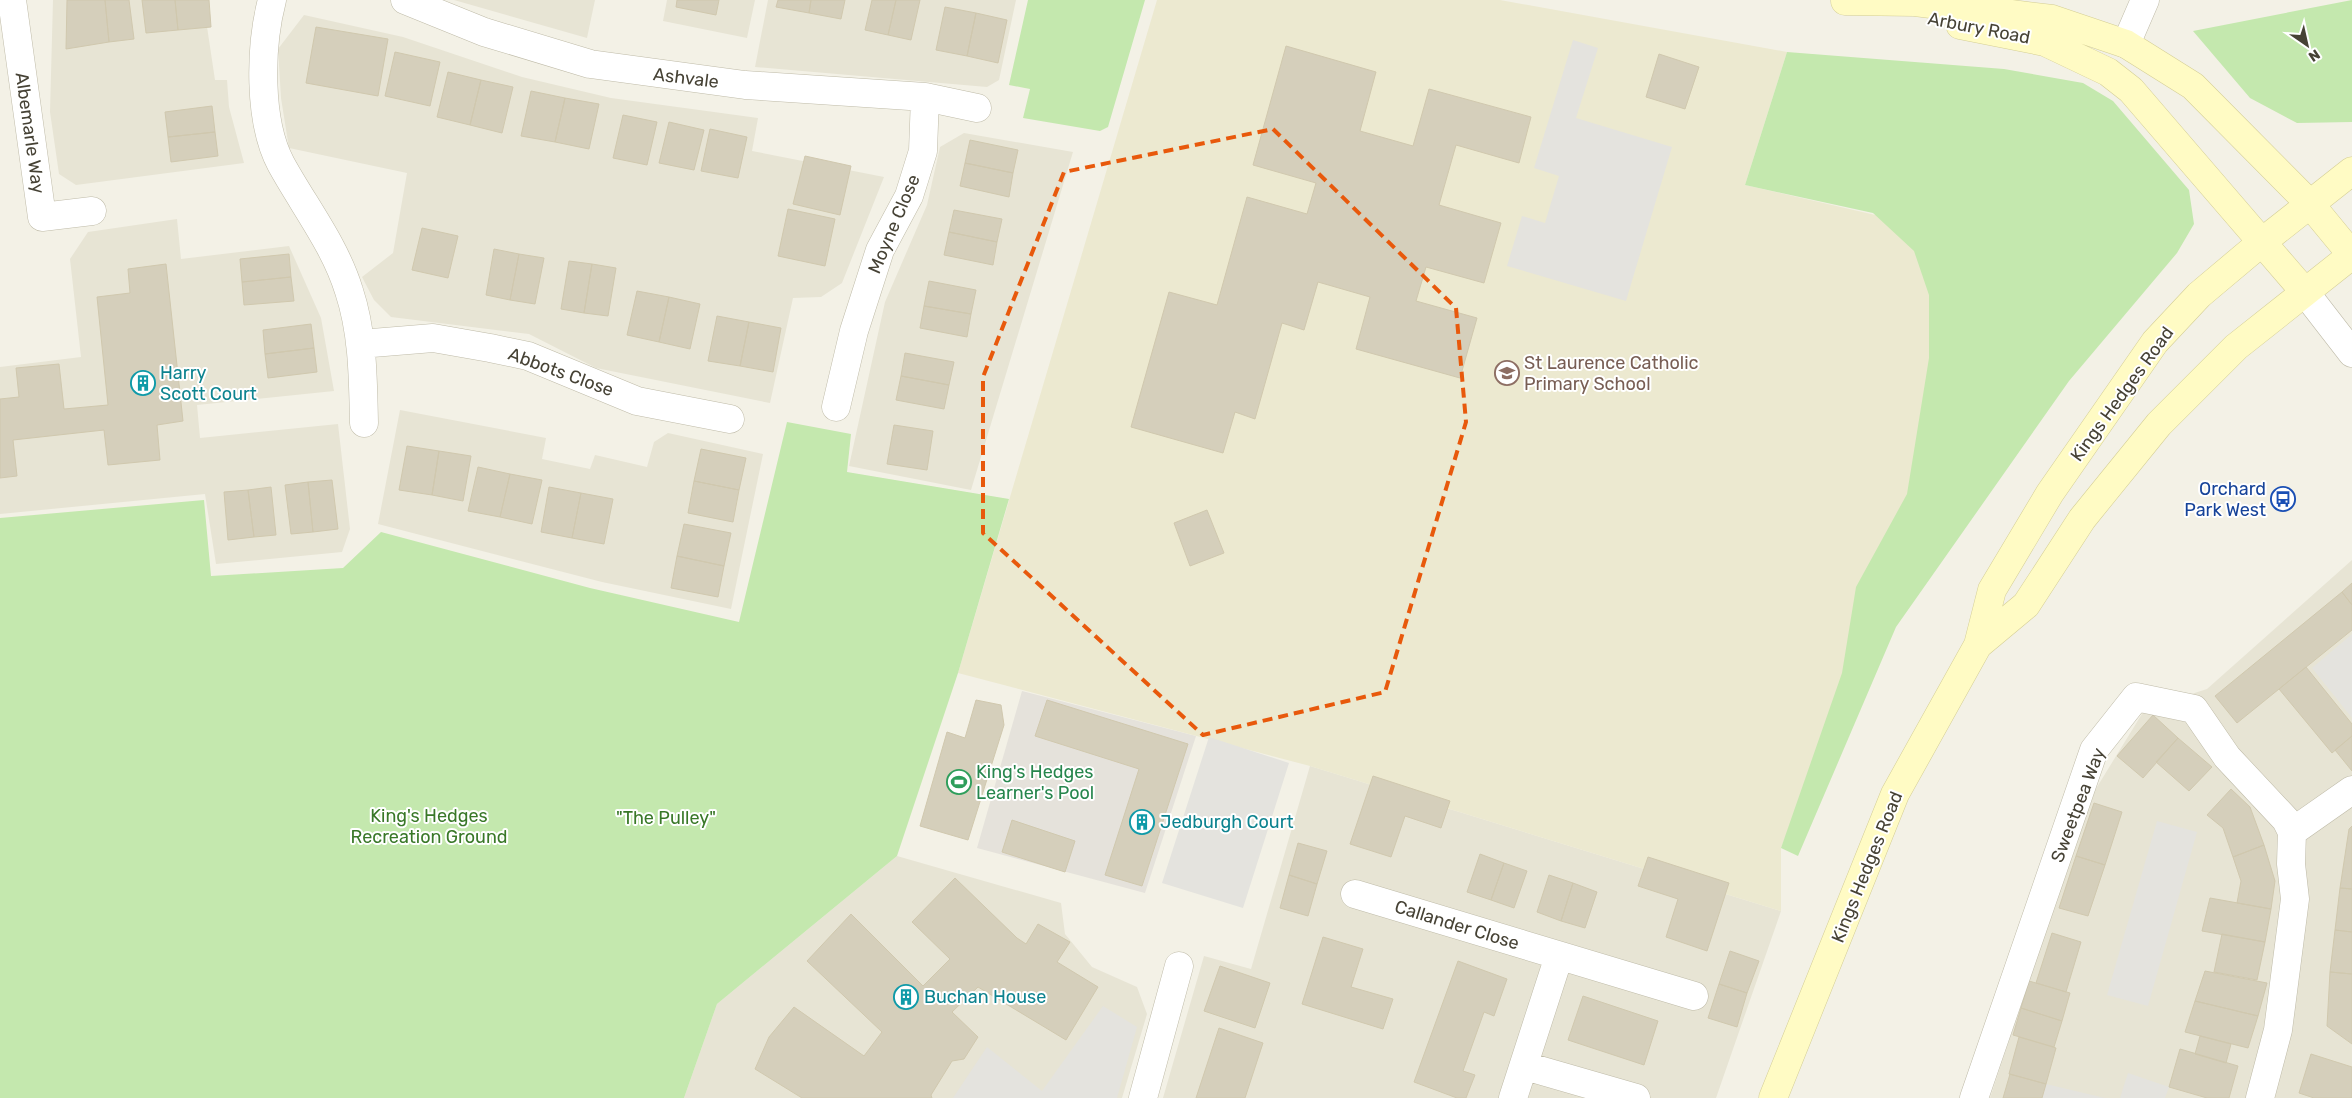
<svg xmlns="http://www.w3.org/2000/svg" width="2352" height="1098" viewBox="0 0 2352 1098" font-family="Rubik,sans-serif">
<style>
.residential{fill:#e7e4d4}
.industrial{fill:#e5e2db}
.education{fill:#ece9d0}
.green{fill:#c4e8ae}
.parking{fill:#e4e3de}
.building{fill:#d5cfbb;stroke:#d0c8ae}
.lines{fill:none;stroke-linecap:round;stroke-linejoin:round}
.street-casing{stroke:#bfbba8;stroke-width:29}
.secondary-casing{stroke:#d4ce95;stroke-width:29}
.street{stroke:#fff;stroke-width:28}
.secondary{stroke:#fffbc4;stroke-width:28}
.marked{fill:none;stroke:#e8590c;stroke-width:4;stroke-dasharray:10 6;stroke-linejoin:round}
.labels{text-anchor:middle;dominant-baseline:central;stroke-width:4;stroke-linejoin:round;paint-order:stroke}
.street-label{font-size:18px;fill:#464235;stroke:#fff}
.education-label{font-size:18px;fill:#785e54;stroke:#fff;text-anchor:start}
.culture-label{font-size:18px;fill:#0d838f;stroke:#fff;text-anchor:start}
.transit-label{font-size:18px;fill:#164399;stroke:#fff;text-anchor:end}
.leisure-label{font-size:18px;fill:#27864d;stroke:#fff;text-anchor:start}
.park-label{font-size:18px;fill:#397828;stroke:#fff}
</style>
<rect width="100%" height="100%" fill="#f3f1e6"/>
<path class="residential" d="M53,0H203L215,80H227L229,107L244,163L76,185L59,174L50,112Z
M454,0H595L587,38Z
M667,0H755L747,38L663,21Z
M768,0H1016L999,80L987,87L755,67Z
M304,15L403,37L522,77L611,98L758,118L752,151L884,177L842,283L821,297L793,298L770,403L596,368L529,334L391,317L374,300L362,277L393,253L407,173L289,148L281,98L278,49Z
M964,133L1073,152L971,490L849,466L885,302L927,205L940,147Z
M177,219L181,259L289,246L321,318L334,391L197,405L200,438L338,424L350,529L342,552L216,564L205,494L0,514V367L81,357L70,259L88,232Z
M400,410L546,438L542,459L590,469L595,455L647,467L654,442L668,433L763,454L731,609L602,582L378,524Z
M2352,560V1098H1990L2089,800L2145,709L2207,689Z
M1310,766L1781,911L1716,1098H1163L1204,956L1251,969Z
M897,856L1061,903L1065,934L1092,967L1137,987L1147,1014L1122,1098H684L717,1004Z"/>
<path class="industrial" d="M1022,691L1196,736L1145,893L977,848Z"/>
<path class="education" d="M1157,0H1500L1787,52L1745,185L2018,248L1781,848V911L1310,766L958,673Z"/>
<path class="green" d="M1028,0H1145L1108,127L1100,131L1023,118L1030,89L1009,85Z
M2352,0V122L2297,123L2250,98L2193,31Z
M1787,52L2004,69L2083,83L2113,101L2189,190L2194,224L2177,253L2069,381L1896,627L1798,856L1781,848L1842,673L1856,587L1907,494L1929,358V295L1914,251L1873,213L1745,185Z
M787,422L851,434L847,472L1009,499L958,673L897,856L717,1004L684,1098H0V518L204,500L211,576L343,568L381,532L590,588L739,622Z"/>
<path class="parking" d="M1573,40L1598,48L1576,118L1672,147L1626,301L1507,266L1522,216L1545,223L1559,176L1534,168Z
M2352,634V718L2312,668Z
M1209,737L1289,763L1243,908L1162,883Z
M2157,821L2197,832L2148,1006L2107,995Z
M1103,1006L1137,1027L1117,1098H953L987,1047L1042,1091Z
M2128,1073L2169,1087L2165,1098H2120Z
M2046,1084L2105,1098H2042Z"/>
<path class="building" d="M67,0H105L109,42L66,49Z
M105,0H129L134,39L109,42Z
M142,0H175L178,30L146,33Z
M175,0H209L211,27L178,30Z
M677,0H719L716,15L676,7Z
M778,0H811L809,13L776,7Z
M811,0H845L841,19L809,13Z
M872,0H896L888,35L865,30Z
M896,0H920L911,40L888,35Z
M945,7L976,13L967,56L936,50Z
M976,13L1007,20L998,63L967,56Z
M316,27L388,39L378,96L306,83Z
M1286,46L1376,72L1360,131L1413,146L1429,89L1531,117L1519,163L1456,145L1439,205L1501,223L1484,283L1426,267L1416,301L1477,318L1460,378L1356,349L1370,297L1318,282L1304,330L1282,323L1255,419L1235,412L1223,453L1131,427L1169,292L1217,305L1247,197L1307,214L1316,183L1253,165Z
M395,52L440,62L430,106L385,96Z
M1659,54L1699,67L1685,109L1646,97Z
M448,72L481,80L470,125L437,117Z
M481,80L513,87L502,133L470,125Z
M531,91L565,98L555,142L521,136Z
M565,98L599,104L589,149L555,142Z
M212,106L215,132L168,137L165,112Z
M623,115L657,122L647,165L613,158Z
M669,122L704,130L694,170L659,163Z
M710,129L747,137L738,178L701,171Z
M215,132L218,156L171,162L168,137Z
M970,140L1018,150L1013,173L965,163Z
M805,156L851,166L840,215L793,204Z
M965,163L1013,173L1009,197L960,186Z
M788,209L835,219L825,266L778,256Z
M954,210L1002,219L997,242L949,232Z
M422,228L458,236L448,278L412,270Z
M949,232L997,242L993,265L944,255Z
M494,249L519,254L510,300L486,295Z
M289,254L291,277L242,282L240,259Z
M519,254L544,258L535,304L510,300Z
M569,261L592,264L584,313L561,309Z
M166,264L183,421L157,425L160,460L108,465L104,430L13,440L17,476L0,478V399L19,397L16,368L59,364L64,409L108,405L97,297L130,293L128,269Z
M592,264L616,268L608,316L584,313Z
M291,277L294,301L244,305L242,282Z
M929,281L976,290L971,314L924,306Z
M637,291L669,297L659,342L627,335Z
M669,297L700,304L690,349L659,342Z
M924,306L971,314L967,337L920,328Z
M717,316L749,322L740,366L708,361Z
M749,322L781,328L773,372L740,366Z
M311,324L314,348L265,354L263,330Z
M314,348L317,372L268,378L265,354Z
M905,353L954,362L949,385L901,376Z
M901,376L949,385L944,409L896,400Z
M894,425L933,431L927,470L887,464Z
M407,446L439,451L432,495L399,490Z
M701,449L746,458L739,490L694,481Z
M439,451L471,456L463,501L432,495Z
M478,467L510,474L500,517L468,511Z
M510,474L542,480L532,524L500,517Z
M332,480L338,529L313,532L308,482Z
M694,481L739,490L733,522L688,513Z
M308,482L313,532L291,534L285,485Z
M271,487L276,535L254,537L248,490Z
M549,487L581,493L572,538L541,532Z
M248,490L254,537L228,540L224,492Z
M581,493L613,499L604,544L572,538Z
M1207,510L1224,553L1190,566L1174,523Z
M684,524L731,533L724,566L677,556Z
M677,556L724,566L718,597L671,588Z
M2352,583V605L2342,592Z
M2342,592L2352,605V630L2237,723L2215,696Z
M2306,667L2352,724V736L2332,753L2279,689Z
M976,700L1001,705L1004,725L968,840L920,826L947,732L965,738Z
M1047,700L1188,744L1142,886L1105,875L1139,769L1035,736Z
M2153,715L2178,738L2143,778L2117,756Z
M2352,736V771L2335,750Z
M2178,738L2212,767L2189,791L2156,762Z
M1373,776L1450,801L1441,828L1405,816L1391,857L1350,844Z
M2231,789L2250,807L2264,845L2233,857L2223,828L2207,815Z
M2094,803L2122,812L2105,865L2076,856Z
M1012,820L1075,841L1065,872L1002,852Z
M2352,826V889L2340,888L2349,829Z
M1298,843L1327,851L1317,884L1289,875Z
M2264,845L2275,881L2271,909L2237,903L2241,881L2233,857Z
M1480,854L1504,863L1491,900L1467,892Z
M2076,856L2105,865L2088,916L2059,908Z
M1648,857L1729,883L1707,951L1666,937L1678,899L1638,886Z
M1504,863L1527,871L1514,908L1491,900Z
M1289,875L1317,884L1308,916L1280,908Z
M1549,875L1573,883L1561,921L1537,912Z
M955,878L1017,938L1026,944L1038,924L1070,942L1057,962L1098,987L1066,1040L978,987L952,1012L978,1037L964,1059L952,1061L931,1095L932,1098H802L755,1069L769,1037L794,1007L864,1056L882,1032L807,961L851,914L923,986L950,959L912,922Z
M1573,883L1597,892L1585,928L1561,921Z
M2340,888L2352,889V932L2335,930Z
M2210,898L2271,909L2265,942L2202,931Z
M2335,930L2352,932V974L2330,972Z
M2052,933L2081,942L2066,992L2036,983Z
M2222,934L2265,942L2257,980L2214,972Z
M1323,937L1363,949L1351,987L1393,999L1383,1029L1302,1004Z
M1730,951L1759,961L1747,993L1719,984Z
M1458,961L1507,979L1494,1016L1484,1012L1463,1071L1475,1075L1466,1098H1457L1414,1082Z
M1220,966L1270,983L1255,1028L1204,1011Z
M2205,971L2267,983L2258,1016L2195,1001Z
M2330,972L2352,974V1044L2327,1026Z
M2029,981L2070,993L2062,1021L2021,1008Z
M1719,984L1747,993L1737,1027L1708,1018Z
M1583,996L1658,1021L1644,1065L1568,1040Z
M2195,1001L2258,1016L2248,1048L2185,1032Z
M2021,1008L2062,1021L2054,1047L2013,1035Z
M1219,1028L1263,1043L1245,1098H1196Z
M2200,1036L2231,1044L2226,1063L2195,1054Z
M2019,1037L2056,1048L2046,1084L2009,1074Z
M2180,1049L2238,1066L2229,1098H2207L2169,1087Z
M2311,1054L2352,1067V1098H2314L2299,1093Z
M2010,1074L2046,1084L2042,1098H2003Z"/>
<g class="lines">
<defs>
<path id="street" d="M12,0L42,217L92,211
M272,0C260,46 258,121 281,164C304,206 335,245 349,291C363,333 363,379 364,423
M405,0L484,32L590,64L745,85L925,97L977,108
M2126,44L2145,0
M2304,291L2352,353
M360,344L433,338L490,348L528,356L637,401L730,419
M836,407L854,331L880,250L909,196L923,151L925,97
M2292,832L2352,790
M1355,894L1694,996
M1525,1066L1636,1098
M1143,1098L1179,966
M1513,1098L1559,956
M1974,1098L2094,750L2136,697L2194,709L2227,757L2286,820L2292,832L2291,864L2295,899L2278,1030L2260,1098"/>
<path id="secondary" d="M1845,1L1915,2L2052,19L2126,44L2193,86L2310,204L2352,255
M1960,25L2045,42L2108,72L2131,90L2304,291
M1978,645L2026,605L2082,519L2159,424L2236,347L2352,255
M1773,1098L1895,794L1978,645L1992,590L2050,493L2155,342L2199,295L2262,242L2352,171"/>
</defs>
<use href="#street" class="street-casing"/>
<use href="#secondary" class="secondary-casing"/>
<use href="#street" class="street"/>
<use href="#secondary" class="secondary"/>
</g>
<path class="marked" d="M1273,129L1456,308L1466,422L1385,692L1203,735L983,533V377L1064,172Z"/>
<defs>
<symbol id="school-ring" viewBox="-11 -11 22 22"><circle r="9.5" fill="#fff" stroke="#8d6e63" stroke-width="1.5"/><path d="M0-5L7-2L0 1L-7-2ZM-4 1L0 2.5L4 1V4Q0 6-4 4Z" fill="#8d6e63"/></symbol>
<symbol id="building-ring" viewBox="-11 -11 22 22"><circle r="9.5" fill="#fff" stroke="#0f9aa8" stroke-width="1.5"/><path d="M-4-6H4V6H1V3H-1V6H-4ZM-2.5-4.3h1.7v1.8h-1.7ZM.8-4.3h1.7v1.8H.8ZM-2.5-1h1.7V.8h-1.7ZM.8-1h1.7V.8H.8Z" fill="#0f9aa8"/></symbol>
<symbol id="bus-ring" viewBox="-11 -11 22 22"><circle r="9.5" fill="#fff" stroke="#1a4fb4" stroke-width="1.5"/><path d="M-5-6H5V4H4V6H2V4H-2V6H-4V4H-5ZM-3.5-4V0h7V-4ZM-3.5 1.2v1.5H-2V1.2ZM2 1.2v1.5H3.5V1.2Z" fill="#1a4fb4"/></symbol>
<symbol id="stadium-ring" viewBox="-11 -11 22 22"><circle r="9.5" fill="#fff" stroke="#2e9e5b" stroke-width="1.5"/><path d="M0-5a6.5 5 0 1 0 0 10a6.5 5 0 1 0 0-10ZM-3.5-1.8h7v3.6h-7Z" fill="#2e9e5b"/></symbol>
</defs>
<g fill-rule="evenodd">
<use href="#school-ring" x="1493" y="359" width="28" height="28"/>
<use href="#building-ring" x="129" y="369" width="28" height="28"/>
<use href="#bus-ring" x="2269" y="485" width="28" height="28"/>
<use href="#stadium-ring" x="945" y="768" width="28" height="28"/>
<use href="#building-ring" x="1128" y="808" width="28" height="28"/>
<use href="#building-ring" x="892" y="983" width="28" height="28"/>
</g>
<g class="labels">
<g class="street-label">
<text transform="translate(1979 28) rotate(11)">Arbury Road</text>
<text transform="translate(686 78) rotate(7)">Ashvale</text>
<text transform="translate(30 133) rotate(82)">Albemarle Way</text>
<text transform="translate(894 224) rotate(-67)">Moyne Close</text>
<text transform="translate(561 372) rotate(20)">Abbots Close</text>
<text transform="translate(2122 394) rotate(-54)">Kings Hedges Road</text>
<text transform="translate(2078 805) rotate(-69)">Sweetpea Way</text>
<text transform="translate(1867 867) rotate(-68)">Kings Hedges Road</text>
<text transform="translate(1457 925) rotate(17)">Callander Close</text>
</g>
<g class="education-label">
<text x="1524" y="363">St Laurence Catholic<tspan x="1524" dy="21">Primary School</tspan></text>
</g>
<g class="culture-label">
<text x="160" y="373">Harry<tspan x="160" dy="21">Scott Court</tspan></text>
<text x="1160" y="822">Jedburgh Court</text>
<text x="924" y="997">Buchan House</text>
</g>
<g class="transit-label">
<text x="2266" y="489">Orchard<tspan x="2266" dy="21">Park West</tspan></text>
</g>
<g class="leisure-label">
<text x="976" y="772">King's Hedges<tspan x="976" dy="21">Learner's Pool</tspan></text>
</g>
<g class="park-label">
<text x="429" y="816">King's Hedges<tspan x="429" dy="21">Recreation Ground</tspan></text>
<text x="666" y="818">"The Pulley"</text>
</g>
</g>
<g transform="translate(2307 45) rotate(146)" stroke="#ffffff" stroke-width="4" paint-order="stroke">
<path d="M0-4L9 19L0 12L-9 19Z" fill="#464235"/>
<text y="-8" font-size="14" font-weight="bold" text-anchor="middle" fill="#464235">N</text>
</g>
</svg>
